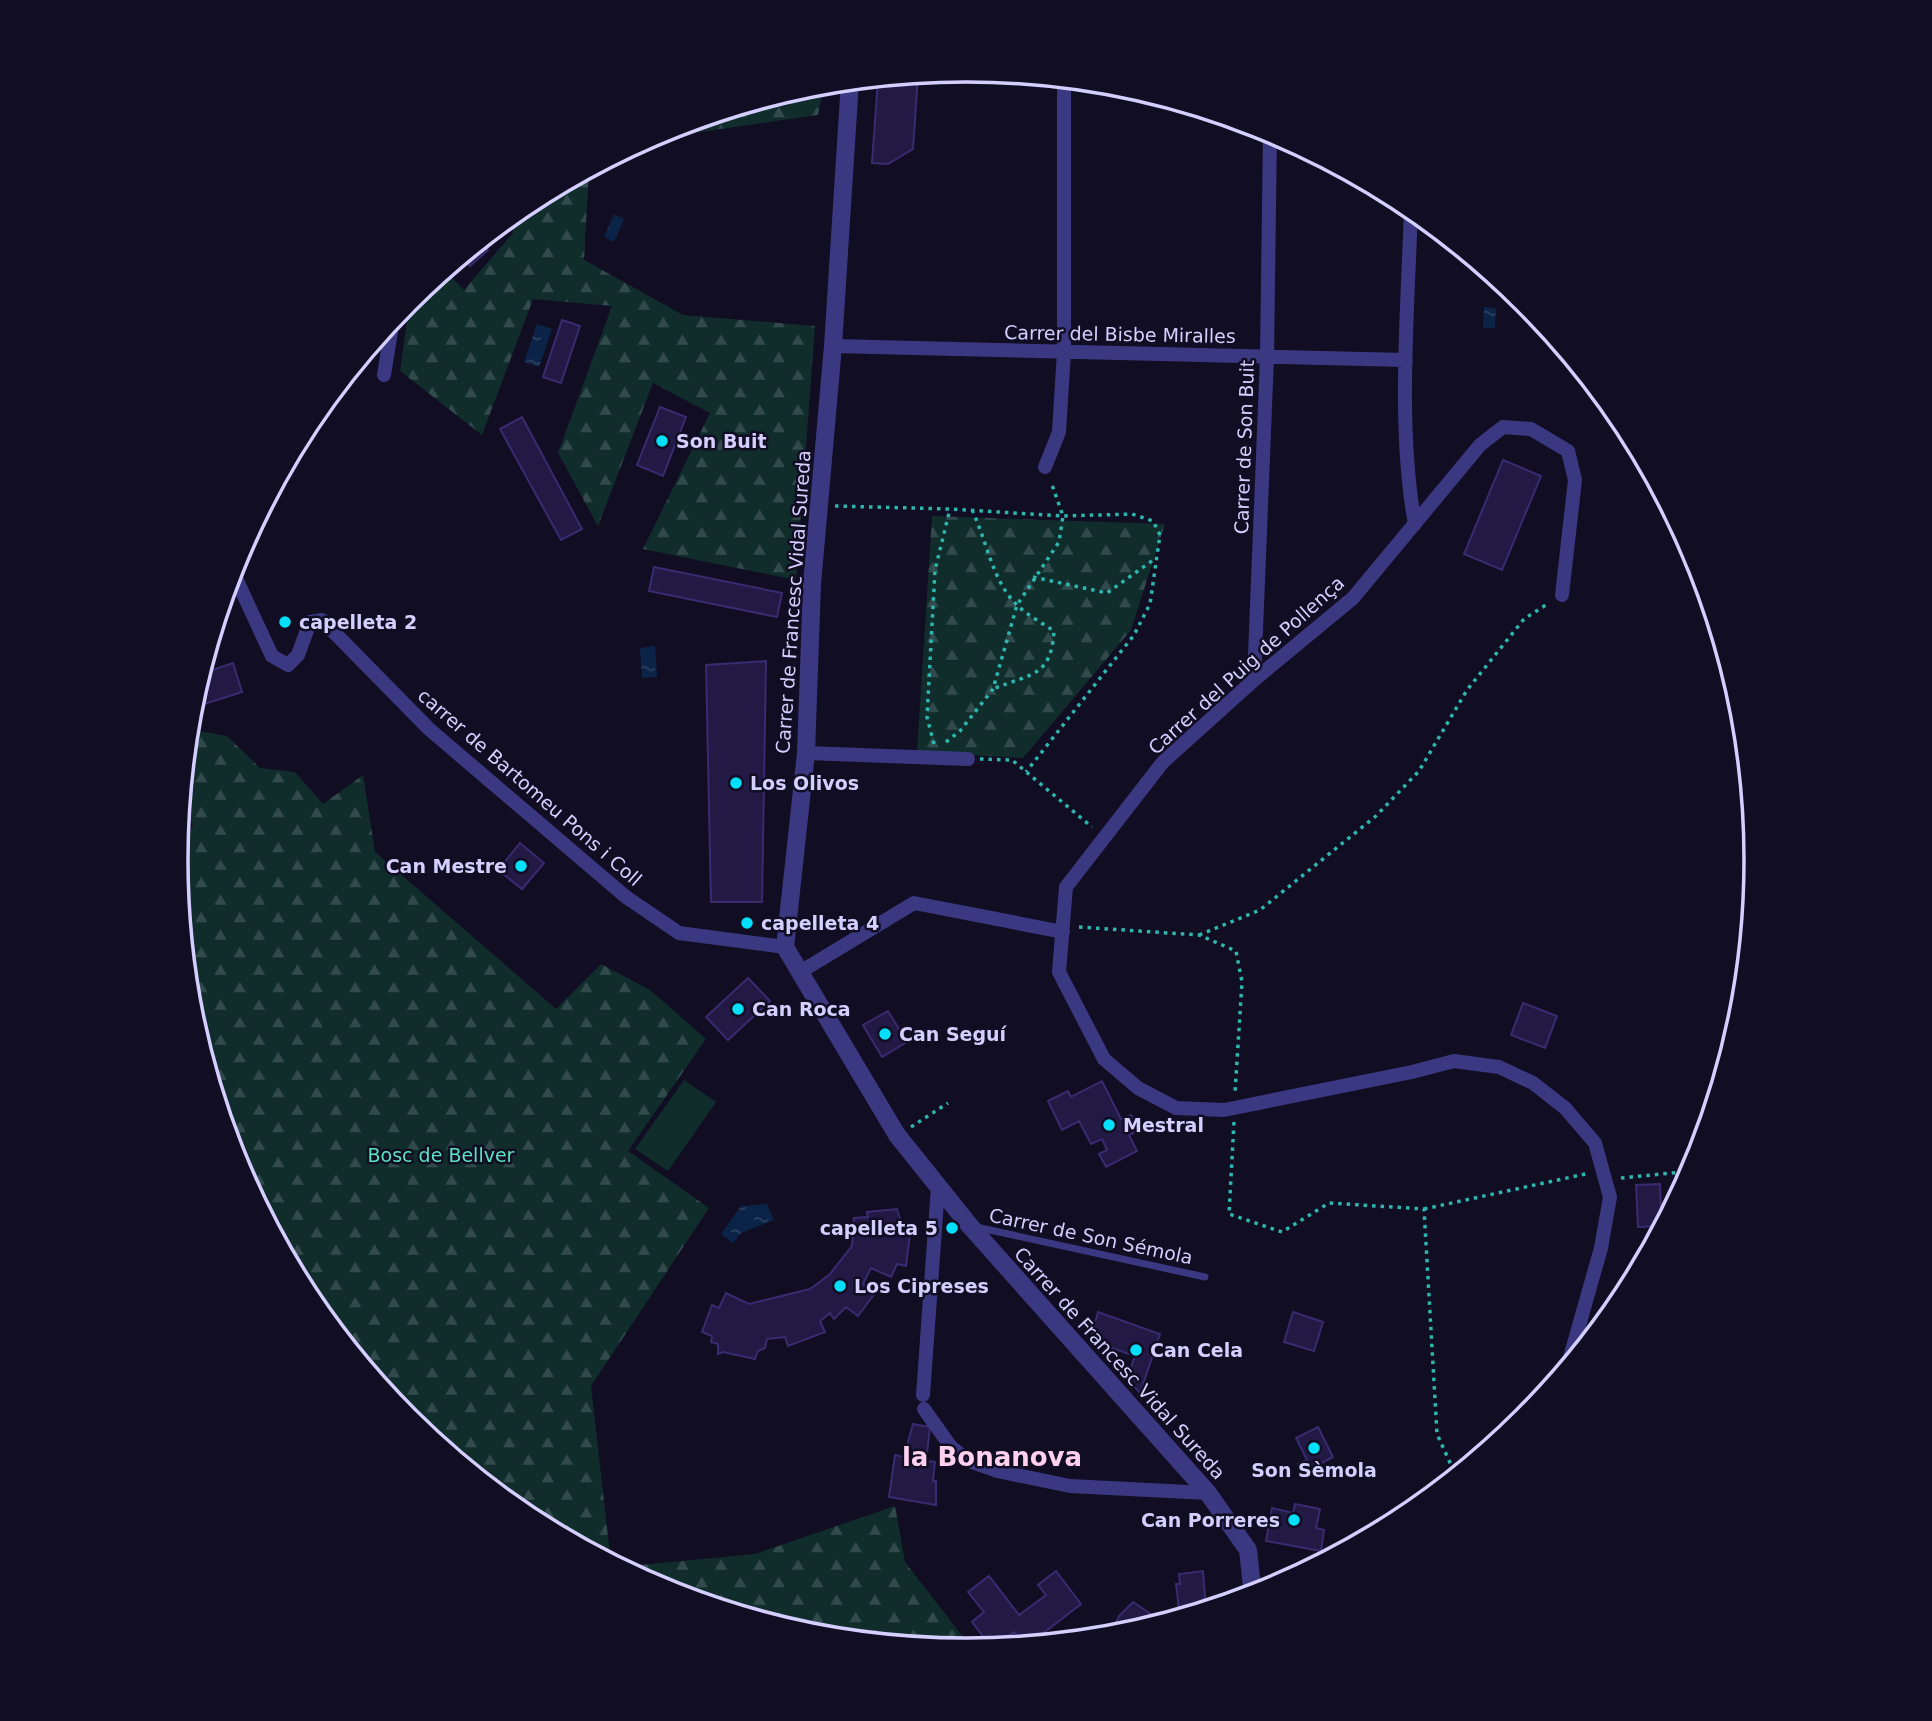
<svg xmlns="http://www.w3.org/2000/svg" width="1932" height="1721" viewBox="0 0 1932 1721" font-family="'DejaVu Sans',sans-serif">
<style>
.forest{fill:url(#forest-firs)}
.park{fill:#102d2c}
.water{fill:url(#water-ripples)}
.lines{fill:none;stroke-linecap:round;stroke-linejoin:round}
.stream{stroke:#0c2348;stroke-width:5}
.building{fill:#221944;stroke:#392b70;stroke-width:2}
.path{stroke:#2db6ae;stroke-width:3.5;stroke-dasharray:3.5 5;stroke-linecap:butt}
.service{stroke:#3b3882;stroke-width:7}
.minor{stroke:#3b3882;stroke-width:14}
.tertiary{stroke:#3b3882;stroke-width:18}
.poi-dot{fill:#00e0fa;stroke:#110d23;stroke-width:2.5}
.labels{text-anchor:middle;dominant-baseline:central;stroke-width:5;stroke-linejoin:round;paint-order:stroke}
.street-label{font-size:19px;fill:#d5cfff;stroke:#110d23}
.poi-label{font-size:19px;font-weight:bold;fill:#d5cfff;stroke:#110d23;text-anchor:start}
.park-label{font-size:19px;fill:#5ae1bf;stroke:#110d23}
.district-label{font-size:26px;font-weight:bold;fill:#ffd1ee;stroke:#110d23}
.rim{fill:none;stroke:#d5cfff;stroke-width:3.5}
</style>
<defs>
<pattern id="forest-firs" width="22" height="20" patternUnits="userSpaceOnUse" patternTransform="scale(1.75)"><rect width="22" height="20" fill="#102d2c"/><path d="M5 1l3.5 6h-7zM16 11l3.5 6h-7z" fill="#324a4c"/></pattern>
<pattern id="water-ripples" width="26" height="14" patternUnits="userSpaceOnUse" patternTransform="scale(1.75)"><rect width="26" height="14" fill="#0c2348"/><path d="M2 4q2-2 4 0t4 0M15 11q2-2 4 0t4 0" fill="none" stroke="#2e4263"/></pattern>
</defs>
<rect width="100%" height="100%" fill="#110d23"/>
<path class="forest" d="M824,84L818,115L644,140L664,130Z
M589,170L584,260L683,315L815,326L796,580L643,549L710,413L653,383L598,526L558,453L612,306L533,299L482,435L400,371L410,299L445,271L464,290L513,233L510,217L527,203Z
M932,516L1165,524L1131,630L1023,758L917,752Z
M188,729L227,736L260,768L295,772L323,804L363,775L375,852L556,1009L601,964L650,990L706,1039L628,1151L709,1208L591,1386L611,1563L526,1518L407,1419L308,1299L236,1163L191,1014L176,860L193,825L181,804Z
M895,1506L905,1562L973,1650L811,1636L663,1591L619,1567L755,1554Z"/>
<path class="park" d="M684,1080L716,1102L668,1171L635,1149Z"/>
<path class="water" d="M614,214L624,219L614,242L604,237Z
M1484,307L1496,308L1495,328H1483Z
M537,324L552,329L539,367L524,362Z
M655,646L657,677L642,678L640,648Z
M767,1204L774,1220L741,1233L733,1243L721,1234L741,1206Z"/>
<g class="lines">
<path class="stream" d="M177,844L182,833L180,814"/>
</g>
<path class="building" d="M918,75L913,149L888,164L872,163L878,79Z
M480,241L488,250L470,266L463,257L453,264Z
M562,320L580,326L561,383L543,377Z
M660,407L686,417L663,476L637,465Z
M522,417L582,529L561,540L500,429Z
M1503,460L1541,476L1502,570L1464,554Z
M654,567L782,593L777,617L649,591Z
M766,661L762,902H711L706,665Z
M233,663L242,692L198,706L194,694L200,674Z
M520,843L544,863L522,889L498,870Z
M748,978L770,1001L728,1040L706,1017Z
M1523,1003L1557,1016L1545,1048L1511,1035Z
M888,1011L907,1042L882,1057L863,1025Z
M1102,1081L1121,1119L1131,1115L1139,1130L1129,1135L1137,1151L1106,1167L1099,1154L1107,1150L1102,1139L1091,1144L1079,1121L1062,1130L1048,1101L1068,1091L1071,1097Z
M1660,1184L1661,1210L1671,1211L1663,1226L1638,1227L1636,1185Z
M897,1209L902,1226L911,1227L906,1266L897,1264L891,1277L871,1268L863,1284L875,1293L858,1316L846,1307L834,1319L830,1313L820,1321L825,1332L788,1346L785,1337L767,1339L765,1348L758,1351L755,1359L723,1352L718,1354V1344L711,1342L712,1336L702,1332L712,1305L719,1308L726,1293L749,1304L810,1289L829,1275L852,1246L854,1218L868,1217L867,1212Z
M1098,1312L1160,1334L1140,1393L1127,1378L1135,1356L1100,1344L1103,1337L1092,1333Z
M1293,1312L1323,1322L1314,1351L1284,1342Z
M913,1424L930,1427L926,1461L935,1462L933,1481H936V1505L889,1497L895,1455L904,1457Z
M1318,1427L1333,1457L1303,1473L1298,1464L1307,1460L1296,1438Z
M1295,1504L1320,1509L1316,1528L1324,1530L1321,1551L1266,1541L1272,1508L1293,1513Z
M1056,1571L1081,1604L1028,1645L1014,1632L992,1648L972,1622L984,1612L968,1592L989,1576L1019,1615L1046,1595L1038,1585Z
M1203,1571L1206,1610L1180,1618L1176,1584H1180L1179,1574Z
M1133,1602L1164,1623L1109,1637L1119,1616Z"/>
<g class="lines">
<path class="path" d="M835,506L950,509L1063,516L1132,514L1153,521L1160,535L1150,604L1134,635L1026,772
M972,510C987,541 992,581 1017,605C1027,615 1042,623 1054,631C1051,677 1032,673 993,689
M1033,577L1107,593L1156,558
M946,742L960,731L993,689L1017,605L1059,542L1063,516L1051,482
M934,744L927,717L935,570L950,509
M980,759L1012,760L1092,827
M177,844L182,833L180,814
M1079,927L1199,935L1236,951L1242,982L1235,1093
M1199,935L1260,910L1376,816L1419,771L1467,690L1524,619L1549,603
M1234,1122L1229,1214L1282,1232L1329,1203L1424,1209L1437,1434L1456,1476
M911,1127L948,1103
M1621,1178L1692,1171
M1424,1209L1590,1173"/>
<path class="service" d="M976,1227L1205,1277"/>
<path class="minor" d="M1411,208C1408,307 1397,427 1415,524
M833,346L1406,360
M384,375L393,319
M1045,467L1059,432L1064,352V80
M232,570L272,656L288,665L298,655L310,622L322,620L429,729L626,897L679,933L785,947
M1562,595L1575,480L1568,451L1531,429L1503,427L1480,445L1353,598L1254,680L1163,762L1066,887L1059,972L1104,1059L1138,1088L1176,1108L1224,1110L1412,1072L1454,1061L1499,1067L1533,1083L1565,1108L1595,1143L1610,1197L1601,1248L1567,1368
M1254,680L1267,357L1270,131
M806,753L968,759
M800,972L914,903L1063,932
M923,1395L938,1187
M924,1409L951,1447L969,1461L997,1471L1070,1486L1208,1493"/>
<path class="tertiary" d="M850,81L833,346L812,584L806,753L785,947L897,1135L970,1226L1208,1493L1248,1550L1253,1596"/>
</g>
<g class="poi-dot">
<circle cx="662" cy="441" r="7"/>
<circle cx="285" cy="622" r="7"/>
<circle cx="736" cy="783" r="7"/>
<circle cx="521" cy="866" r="7"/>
<circle cx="747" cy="923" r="7"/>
<circle cx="738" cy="1009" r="7"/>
<circle cx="885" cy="1034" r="7"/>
<circle cx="1109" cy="1125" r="7"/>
<circle cx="952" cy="1228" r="7"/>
<circle cx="840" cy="1286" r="7"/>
<circle cx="1136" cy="1350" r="7"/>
<circle cx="1314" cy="1448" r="7"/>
<circle cx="1294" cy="1520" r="7"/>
</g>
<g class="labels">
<g class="street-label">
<text transform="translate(1120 334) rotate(1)">Carrer del Bisbe Miralles</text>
<text transform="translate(1244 447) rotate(-88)">Carrer de Son Buit</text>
<text transform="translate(793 602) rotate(-86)">Carrer de Francesc Vidal Sureda</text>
<text transform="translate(1246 665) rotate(-42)">Carrer del Puig de Pollença</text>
<text transform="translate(530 787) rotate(41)">carrer de Bartomeu Pons i Coll</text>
<text transform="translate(1091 1236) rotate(12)">Carrer de Son Sémola</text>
<text transform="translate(1120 1363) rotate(48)">Carrer de Francesc Vidal Sureda</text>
</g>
<g class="poi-label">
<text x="676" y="441">Son Buit</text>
<text x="299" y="622">capelleta 2</text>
<text x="750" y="783">Los Olivos</text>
<text x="507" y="866" text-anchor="end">Can Mestre</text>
<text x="761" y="923">capelleta 4</text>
<text x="752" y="1009">Can Roca</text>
<text x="899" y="1034">Can Seguí</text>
<text x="1123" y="1125">Mestral</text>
<text x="938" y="1228" text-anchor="end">capelleta 5</text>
<text x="854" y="1286">Los Cipreses</text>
<text x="1150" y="1350">Can Cela</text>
<text x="1314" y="1470" text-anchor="middle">Son Sèmola</text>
<text x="1280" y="1520" text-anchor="end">Can Porreres</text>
</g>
<g class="park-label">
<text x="441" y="1155">Bosc de Bellver</text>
</g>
<g class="district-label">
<text x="992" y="1457">la Bonanova</text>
</g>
</g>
<path d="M0 0H1932V1721H0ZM188 860a778 778 0 1 1 1556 0a778 778 0 1 1-1556 0Z" fill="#110d23" fill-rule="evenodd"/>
<path class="rim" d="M188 860a778 778 0 1 1 1556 0a778 778 0 1 1-1556 0Z"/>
</svg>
